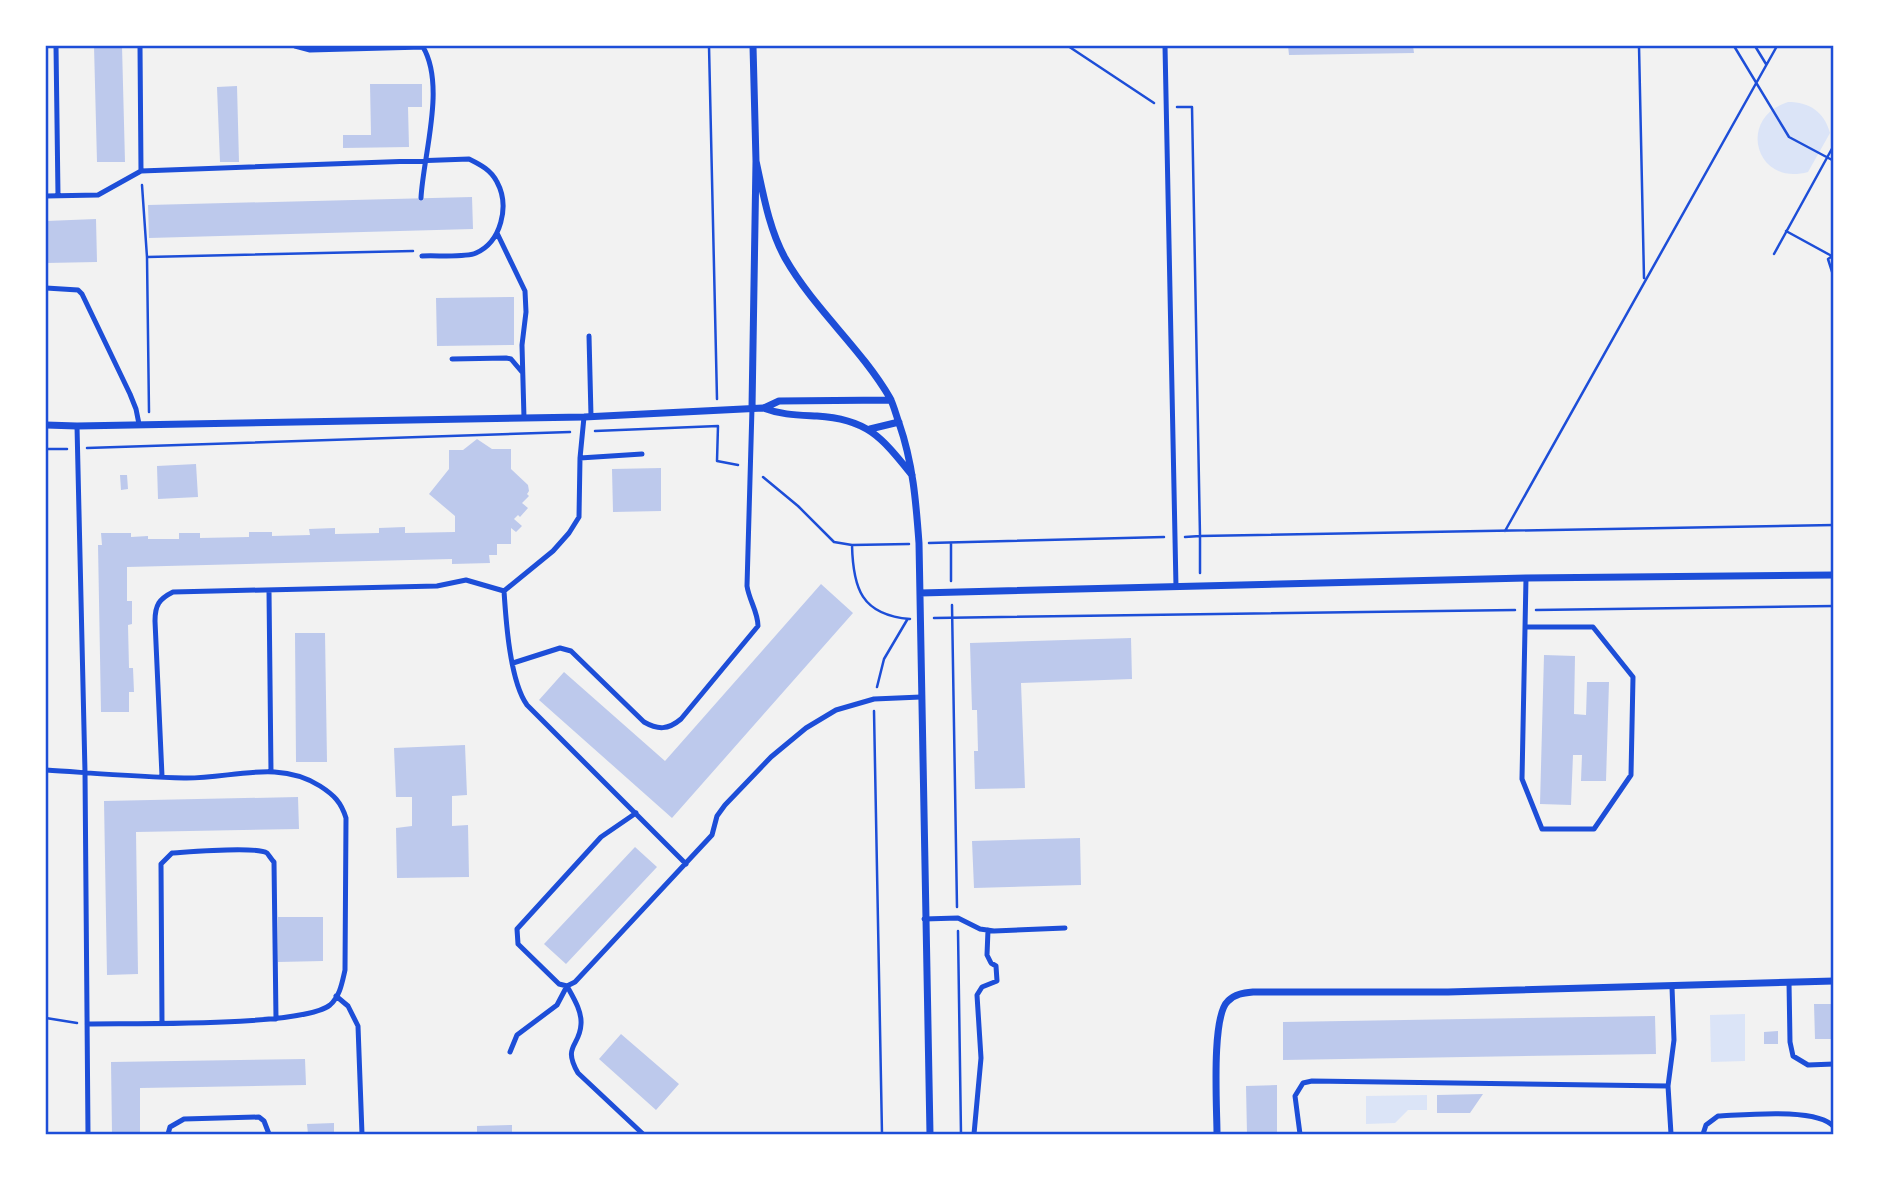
<svg xmlns="http://www.w3.org/2000/svg" width="1879" height="1180" viewBox="0 0 1879 1180" font-family="Roboto,sans-serif">
<style>
.green{fill:#dbe4f7}
.building{fill:#bdc9ec}
.lines{fill:none;stroke-linecap:round;stroke-linejoin:round}
.path{stroke:#1d4ed8;stroke-width:2.5}
.service{stroke:#1d4ed8;stroke-width:5}
.minor{stroke:#1d4ed8;stroke-width:7}
.neatline{fill:none;stroke:#1d4ed8;stroke-width:2.5}
</style>
<rect width="100%" height="100%" fill="#f2f2f2"/>
<path class="green" d="M1788,102C1810,102 1824,112 1830,133L1808,172C1756,187 1736,118 1788,102Z
M1745,1014V1061L1711,1062L1710,1015Z
M1427,1095V1110H1408L1395,1123L1366,1124V1096Z"/>
<path class="building" d="M94,46H122L125,162H97Z
M1288,46H1413L1414,53L1289,55Z
M370,84H422V107H408L409,147L343,148V135H371Z
M237,86L239,162H220L217,87Z
M472,197L473,229L149,238L148,205Z
M96,219L97,262L46,263V221Z
M514,297V345L437,346L436,298Z
M477,439L492,449H511V469L528,485L529,491L527,494L529,496L522,503L528,508L520,517L518,515L514,519L522,526L516,532L511,528V544H497V555H489L490,563L452,564V559L127,567V601H132V624L128,625L129,668H133L134,692H129V712H101L98,545H102L101,533H131V537L148,536V539H179V533H200V538L249,537V532H272V536L310,535L309,529L335,528V534L379,533V528L405,527V533L455,532V516L429,494L449,469V450H463Z
M196,464L198,497L158,499L157,466Z
M661,468V511L613,512L612,469Z
M120,475H127L128,489L121,490Z
M821,584L853,613L672,818L539,700L564,672L665,761Z
M295,633H325L327,762H296Z
M1131,638L1132,679L1021,683L1025,788L975,789L974,751H978L977,710H972L970,643Z
M1544,655L1575,656L1574,714L1586,715L1587,682H1609L1606,781H1581L1582,755H1573L1571,805L1540,804Z
M465,745L467,795L452,796V826L468,825L469,877L397,878L396,828L412,826V797H396L394,748Z
M298,797L299,829L136,832L138,974L107,975L104,801Z
M1080,838L1081,885L974,888L972,841Z
M635,847L657,867L566,964L544,944Z
M278,917H323V961L278,962Z
M1814,1004H1834V1039H1815Z
M1655,1016L1656,1054L1283,1060V1022Z
M1778,1031V1044H1764V1032Z
M621,1034L679,1084L656,1110L599,1059Z
M305,1059L306,1085L140,1088V1134H112L111,1062Z
M1277,1085V1134H1247L1246,1086Z
M1483,1094L1470,1113H1437V1095Z
M334,1123V1134H308L307,1124Z
M512,1125V1134H477V1126Z"/>
<g class="lines">
<path class="path" d="M709,46L717,399
M1068,46L1154,103
M1639,46L1644,278
M1734,46L1789,137L1834,161
M1755,46L1766,64
M1177,107H1192L1200,536L1185,537
M142,185L147,257L149,412
M1786,231L1830,255
M1774,254L1834,145
M1834,255L1828,259L1834,278
M147,257L413,251
M595,431L718,426L717,461L738,465
M87,448L570,432
M46,449H67
M763,477L798,506L834,542L852,545L909,544
M1505,531L1777,46
M929,543L1164,537
M951,543V581
M852,545C853,588 861,615 910,619
M1200,573V536L1834,525
M952,605L957,907
M1536,610L1834,606
M934,618L1515,610
M877,687L884,659L907,620
M874,711L882,1134
M958,931L961,1134
M46,1018L77,1023"/>
<path class="service" d="M56,46L58,196
M140,46L141,171
M295,46L310,50L423,47
M1165,46L1176,587
M46,196L98,195L141,171L469,159C481,165 491,170 497,182C510,206 501,242 476,253C465,258 436,255 422,256
M421,198C423,156 446,86 423,47
M497,233L525,291L526,312L522,345L524,418
M46,288L78,290L82,294L130,394L136,409L139,424
M589,336L591,416
M452,359L506,358L511,359L522,372
M77,426L85,772L88,1134
M580,458L642,454
M269,591L271,772
M504,591L553,551L569,533L579,517L580,458L584,417
M1525,627H1593L1633,677L1631,775L1594,829H1542L1522,779L1526,578
M513,663L560,648L571,651L644,722C658,730 668,730 681,719L758,626C758,612 749,600 747,586L752,408
M46,770C92,773 138,777 184,778C231,779 277,759 320,786C334,795 341,802 346,818L345,970C342,983 340,996 330,1005C303,1027 130,1023 87,1024
M162,776L155,621C155,605 159,599 173,592L437,586L466,580L504,591C506,622 510,681 527,705L686,864
M636,813L601,837L517,929L518,944L559,984L567,986L575,982L712,835L717,816L725,805L771,757L806,728L836,710L874,699L921,697
M924,919L958,918L980,929L994,931L1065,928
M1789,982L1790,1042L1793,1056L1808,1065L1834,1064
M567,986C573,997 582,1011 581,1024C580,1047 562,1045 578,1073L643,1134
M336,996L348,1006L358,1026L362,1134
M162,1023L161,864L172,853C188,852 256,846 267,853C268,854 272,860 274,862L276,1019
M510,1052L517,1035L557,1005L567,986
M168,1134L170,1127L184,1119L259,1117L264,1121L269,1134
M974,1134L981,1058L977,995L982,987L997,981L996,966L991,963L987,955L988,930
M1300,1134L1295,1096L1303,1083L1312,1081L1668,1086
M1671,1134L1668,1086L1674,1040L1672,987
M1703,1134L1706,1125L1718,1116C1743,1115 1818,1107 1834,1127"/>
<path class="minor" d="M756,161C763,193 769,229 785,258C814,309 861,348 890,398C894,406 896,415 899,423C913,463 916,502 919,543L930,1134
M752,408L756,161L753,46
M764,408L779,401L891,400
M46,425L77,426L584,417L763,408C781,415 798,415 817,416C868,419 882,438 912,475
M870,429L899,422
M920,593L1526,578L1834,575
M1217,1134C1217,1109 1211,1016 1228,1001C1235,994 1243,993 1253,992H1448L1834,981"/>
</g>
<rect width="1879" height="1180" fill="none" stroke="#ffffff" stroke-width="94"/>
<rect x="47" y="47" width="1785" height="1086" class="neatline"/>
</svg>
